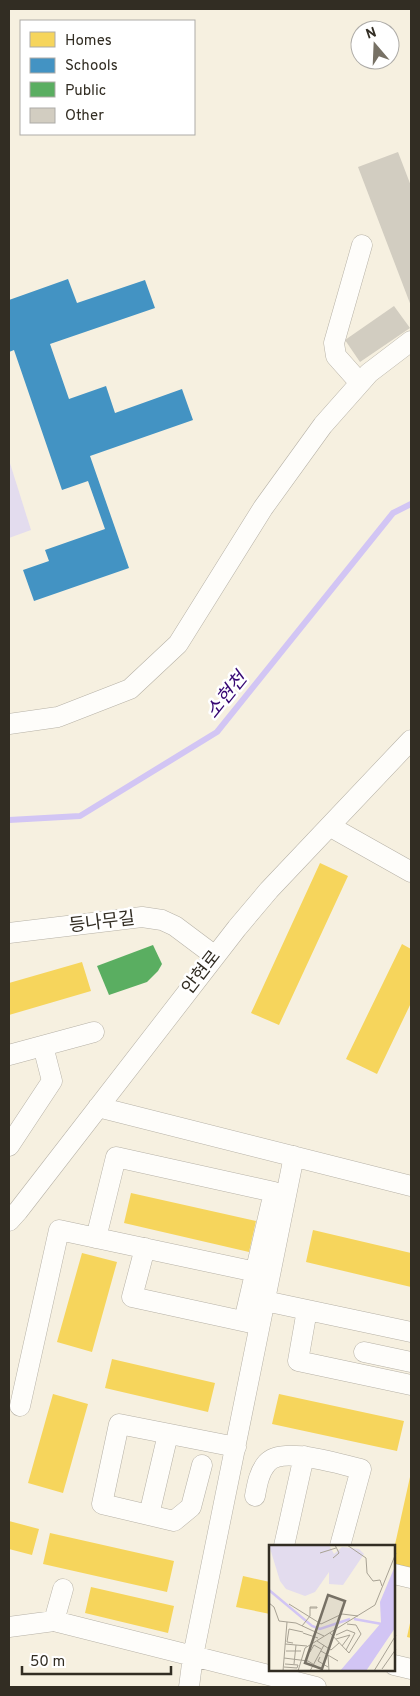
<svg xmlns="http://www.w3.org/2000/svg" width="420" height="1696" viewBox="0 0 420 1696" font-family="Overpass,'Noto Sans KR',sans-serif">
<style>
.green{fill:#e3dcee}
.homes{fill:#f6d55c}
.schools{fill:#4393c3}
.public{fill:#5aae61}
.lines{fill:none;stroke-linecap:round;stroke-linejoin:round}
.stream{stroke:#d2c5f4;stroke-width:6}
.building{fill:#d2cdc1}
.minor-casing{stroke:#b6b1a6;stroke-width:21}
.minor{stroke:#fefdfa;stroke-width:20}
.labels{text-anchor:middle;dominant-baseline:central;stroke-width:5;stroke-linejoin:round;paint-order:stroke}
.street-label{font-size:18px;fill:#322d23;stroke:#fff}
.water-label{font-size:19px;font-style:italic;fill:#360773;stroke:#fff}
.inset-river{fill:none;stroke:#d2c5f4;stroke-width:2.5}
.inset-road{fill:none;stroke:#a8a294;stroke-width:1}
.view{fill:#777165;fill-opacity:0.15;stroke:#777165;stroke-width:2.5}
.inset-edge{fill:none;stroke:#322d23;stroke-width:2.5}
</style>
<rect width="100%" height="100%" fill="#f6f0e0"/>
<path class="green" d="M9,460L31,530L9,538Z"/>
<path class="homes" d="M320,863L348,876L279,1025L251,1013Z
M402,944L411,949V1003L377,1074L346,1059Z
M82,962L91,991L9,1015V983Z
M131,1193L256,1221L249,1252L124,1223Z
M313,1230L411,1253V1287L306,1262Z
M82,1253L117,1262L92,1352L57,1342Z
M112,1359L215,1383L208,1412L105,1388Z
M53,1394L88,1404L63,1493L28,1483Z
M279,1394L404,1421L397,1451L272,1424Z
M410,1477H411V1570L394,1566V1549Z
M9,1521L39,1529L32,1555L9,1549Z
M50,1533L174,1561L167,1592L43,1564Z
M243,1576L270,1582V1614L236,1607Z
M91,1587L174,1606L168,1633L85,1613Z
M410,1623H411V1638L407,1637Z"/>
<path class="schools" d="M68,279L77,303L145,280L155,308L50,344L69,399L106,386L115,413L182,389L193,420L90,456L129,568L34,601L23,570L49,561L45,550L105,529L88,481L62,490L14,350L9,352V300Z"/>
<path class="public" d="M153,945L162,964L158,971L147,982L109,995L97,966Z"/>
<g class="lines">
<path class="stream" d="M9,820L80,816L217,732L393,513L411,504"/>
</g>
<path class="building" d="M398,152L411,186V306L358,167Z
M394,306L410,328L360,362L345,340Z"/>
<g class="lines">
<defs>
<path id="minor" d="M360,383L336,356L334,343L362,245
M9,724L58,717L130,689L178,644L263,508L323,425L369,373L411,341
M331,827L411,872
M9,933L142,917L162,920L175,926L215,956
M9,1055L94,1032
M98,1107L411,1186
M9,1146L52,1081L43,1046
M9,1221L18,1211L237,928L269,890L411,740
M96,1238L116,1157L274,1192L244,1321
M145,1248L132,1297L256,1324
M265,1301L411,1332
M307,1310L298,1361L411,1385
M364,1352L411,1362
M20,1406L59,1230L256,1272
M202,1465L191,1507L174,1521L102,1504L119,1424L236,1447
M255,1496C257,1485 259,1472 267,1463C282,1445 341,1465 361,1469L340,1546
M149,1515L168,1434
M284,1546L304,1456
M394,1574L411,1578
M54,1621L63,1589
M9,1627L54,1621L316,1687
M394,1665L411,1669
M189,1687L193,1656L294,1156"/>
</defs>
<use href="#minor" class="minor-casing"/>
<use href="#minor" class="minor"/>
</g>
<g class="labels">
<g class="street-label">
<text transform="translate(102 923) rotate(-7)">등나무길</text>
<text transform="translate(202 973) rotate(-52)">안현로</text>
</g>
<g class="water-label">
<text transform="translate(227 696) rotate(-51)">소현천</text>
</g>
</g>
<g transform="translate(269 1545)">
<rect width="126" height="126" fill="#f6f0e0"/>
<path d="M0,0H60L65,9L73,2L90,4L95,9L74,40L60,39V27L46,47L36,51L17,44L11,36Z" fill="#e3dcee"/>
<path d="M126,21V83L97,126H71L112,78L111,57Z" fill="#d2c5f4"/>
<path class="inset-river" d="M0,45L43,81L51,84L81,74M85,74L113,79"/>
<path class="inset-road" d="M78,0L97,13L98,28L104,36L111,35L113,41M51,8L67,3M64,13L70,8L66,0M0,58L5,62L10,76L27,78L55,91M20,59L52,79L73,69L89,71M41,62H48V63H41ZM33,81L41,71V63M34,88L49,93M61,88L80,108L92,89L87,80L78,79M67,90L78,85L86,88L77,105M67,94L81,90L73,101M48,96L62,105L70,98M24,98L18,97L20,84L34,87M16,99L38,101M17,106H32M52,106L69,116M41,107L45,100L52,104M59,110L60,126M51,112L49,116L59,122M15,113L39,116L55,126M25,119L27,100M15,122L28,123L29,120L16,119M113,124L127,104M14,126L18,77M29,126L36,103L106,60L127,8M41,126L55,100M105,126L127,90"/>
<path class="view" d="M59,50L76,56L53,124L36,118Z"/>
<rect width="126" height="126" class="inset-edge"/>
</g>
<rect width="420" height="1696" fill="none" stroke="#322d23" stroke-width="20"/>
<rect x="20" y="20" width="175" height="115" fill="#ffffff" stroke="#adaba7"/>
<rect x="30" y="32" width="25" height="15" fill="#f6d55c" stroke="#adaba7"/>
<text x="65" y="45" font-size="15" fill="#322d23">Homes</text>
<rect x="30" y="58" width="25" height="15" fill="#4393c3" stroke="#adaba7"/>
<text x="65" y="70" font-size="15" fill="#322d23">Schools</text>
<rect x="30" y="82" width="25" height="15" fill="#5aae61" stroke="#adaba7"/>
<text x="65" y="95" font-size="15" fill="#322d23">Public</text>
<rect x="30" y="108" width="25" height="15" fill="#d2cdc1" stroke="#adaba7"/>
<text x="65" y="120" font-size="15" fill="#322d23">Other</text>
<g transform="translate(375 45) rotate(341)"><circle r="24" fill="#ffffff" stroke="#adaba7"/>
<path d="M0-4L9 19L0 12L-9 19Z" fill="#777165"/>
<text y="-8" font-size="14" font-weight="bold" text-anchor="middle" fill="#322d23">N</text>
</g>
<path d="M22 1666v8h149v-8" fill="none" stroke="#322d23" stroke-width="2.5"/>
<text x="30" y="1666" font-size="15" fill="#322d23" stroke="#ffffff" stroke-width="4" paint-order="stroke">50 m</text>
</svg>
